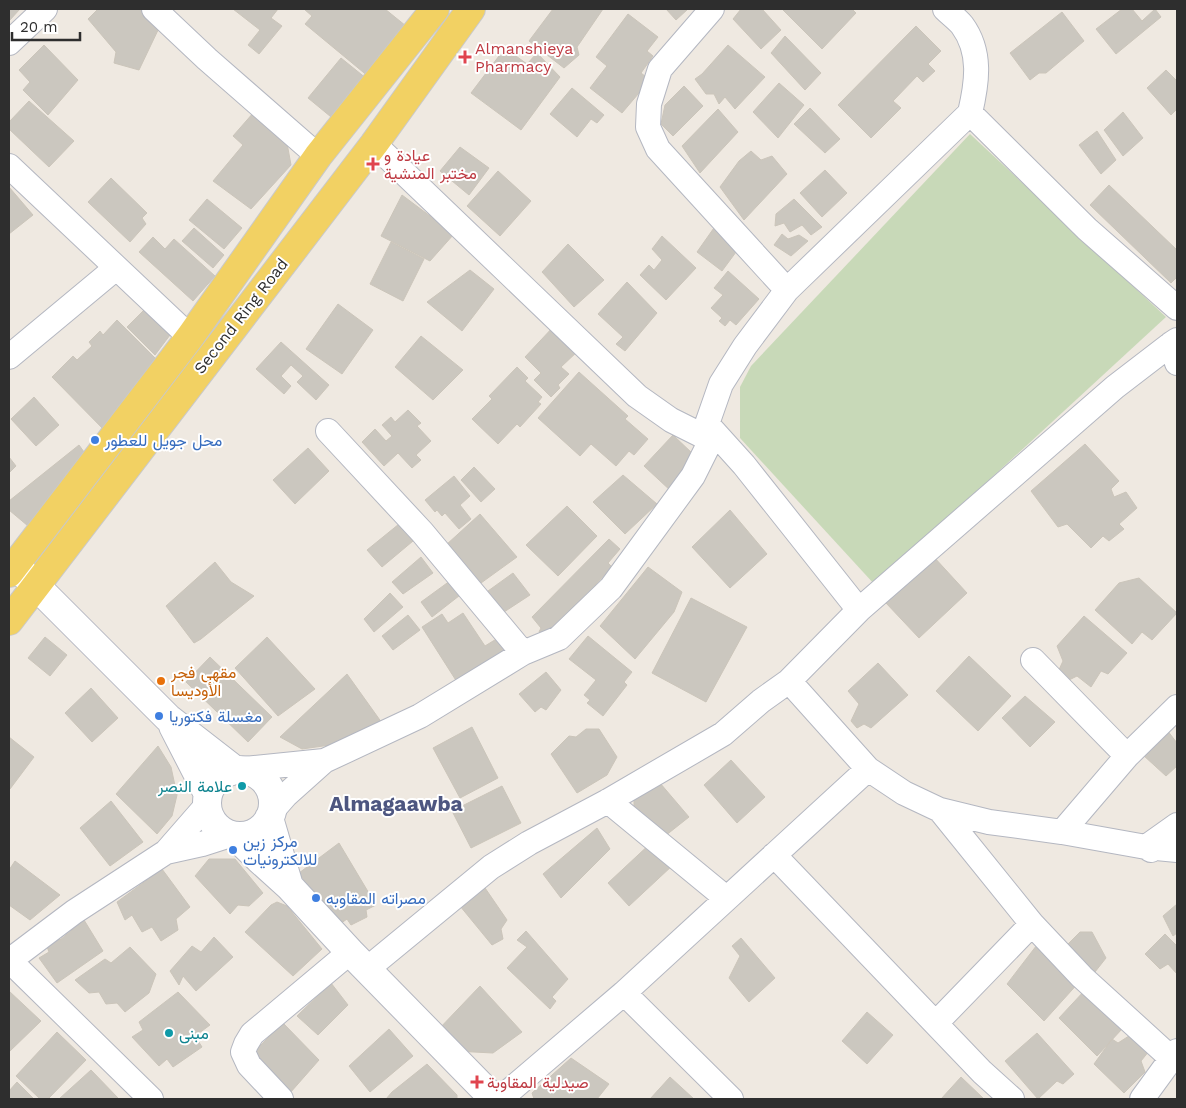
<svg xmlns="http://www.w3.org/2000/svg" width="1186" height="1108" viewBox="0 0 1186 1108" font-family="'Work Sans',Vazirmatn,sans-serif">
<style>
.cemetery{fill:#c8d9b8}
.building{fill:#cbc7bf;stroke:#cbc5ba}
.lines{fill:none;stroke-linecap:round;stroke-linejoin:round}
.street-casing{stroke:#b4b7c1;stroke-width:26}
.secondary-casing{stroke:#b4b7c1;stroke-width:30}
.primary-casing{stroke:#c9c9c9;stroke-width:30}
.street{stroke:#fff;stroke-width:24}
.secondary{stroke:#fff;stroke-width:28}
.primary{stroke:#f2d163;stroke-width:28}
.health-dot{fill:#e0444e;stroke:#fff;stroke-width:2}
.shop-dot{fill:#3f7fe0;stroke:#fff;stroke-width:2}
.food-dot{fill:#e8710a;stroke:#fff;stroke-width:2}
.culture-dot{fill:#0f9aa8;stroke:#fff;stroke-width:2}
.labels{text-anchor:middle;dominant-baseline:central;stroke-width:4;stroke-linejoin:round;paint-order:stroke}
.health-label{font-size:16px;fill:#be3a42;stroke:#fff;text-anchor:start}
.street-label{font-size:16px;fill:#2e2e2e;stroke:#fff}
.shop-label{font-size:16px;fill:#366cbe;stroke:#fff;text-anchor:start}
.food-label{font-size:16px;fill:#c56008;stroke:#fff;text-anchor:start}
.culture-label{font-size:16px;fill:#0d838f;stroke:#fff;text-anchor:end}
.district-label{font-size:21px;font-weight:bold;fill:#4d5680;stroke:#fff}
</style>
<rect width="100%" height="100%" fill="#efe9e1"/>
<path class="cemetery" d="M970,134L1166,317L875,585L740,438V387L751,366Z"/>
<path class="building" d="M9,9H20L9,21Z
M98,9H141L159,28L139,70L114,63L116,52L88,19Z
M233,9H278L271,18L282,26L259,54L248,45L260,30Z
M304,9H385L406,26L369,77L305,24L312,16Z
M553,9H603L577,47L579,55L564,68L529,41Z
M666,9H688L676,20Z
M741,9H762L781,30L761,49L733,19Z
M782,9H852L856,13L822,49Z
M1122,9H1132L1142,21L1155,9L1161,17L1116,54L1096,29Z
M1062,12L1084,41L1046,73H1039L1030,80L1010,53Z
M628,14L658,37L647,51L653,56L641,73L650,80L622,113L590,88L607,66L596,57Z
M916,26L941,51L928,64L935,71L923,82L917,76L893,101L901,108L871,138L838,105Z
M785,36L821,73L805,90L771,53Z
M44,45L78,80L48,115L23,90L30,82L19,70Z
M728,45L765,77L735,109L725,97L719,104L714,94H706L695,79L702,74Z
M505,48L527,64L537,53L560,77L521,130L471,93Z
M341,58L372,83L342,126L308,98Z
M1166,70L1177,81V109L1171,115L1147,88Z
M779,83L804,105L778,138L753,112Z
M684,86L703,106L673,136L661,124L665,105Z
M572,88L604,115L597,123L591,119L577,137L550,114Z
M29,101L74,141L49,167L9,129V122Z
M810,108L840,139L825,153L794,124Z
M718,109L738,132L700,173L682,146Z
M254,112L287,143L291,165L251,209L213,181L243,145L233,136Z
M1123,112L1143,138L1123,156L1104,130Z
M1097,131L1116,160L1101,174L1079,145Z
M460,147L489,168L469,195L440,171Z
M751,151L761,160L772,156L787,174L744,220L720,187L739,161Z
M825,170L847,193L822,217L800,193Z
M498,171L531,201L500,236L467,206Z
M111,178L147,213L142,218L146,224L130,242L88,202Z
M1109,185L1177,250V277L1171,283L1090,205Z
M9,187L33,215L9,234Z
M402,195L454,234L430,261L381,236Z
M207,199L242,228L224,249L189,220Z
M794,199L822,227L811,235L802,225L790,232L784,223L775,226L776,214Z
M716,225L739,248L722,271L697,252Z
M194,228L224,255L213,268L182,241Z
M782,234L788,239L799,235L808,241L791,256L774,245Z
M662,236L696,268L666,300L640,275L649,265L654,270L662,260L652,249Z
M153,237L165,249L174,239L215,276L193,301L139,252Z
M391,242L424,259L403,301L370,284Z
M568,244L604,280L574,307L542,272Z
M470,270L494,289L462,331L427,302Z
M728,271L759,299L736,325L730,320L725,326L719,321L722,318L711,308L723,295L714,288Z
M627,282L657,313L625,351L616,344L623,337L598,314Z
M338,304L373,330L342,374L306,349Z
M147,307L173,331L155,355L127,327Z
M117,320L163,366L108,434L52,377L73,356L77,360L92,346L89,342L100,331L103,335Z
M555,325L579,350L561,367L569,374L558,385L560,388L551,397L534,380L541,373L525,357Z
M421,336L463,370L433,400L395,367Z
M281,342L329,385L316,400L297,382L303,376L291,365L281,376L291,386L284,394L256,369Z
M517,367L528,378L525,381L542,397L538,402L541,404L520,427L517,424L498,444L472,419L492,399L489,396Z
M579,372L628,416L625,419L648,439L634,455L629,451L616,466L591,444L580,456L538,418Z
M34,397L59,425L36,446L11,419Z
M408,410L421,423L417,426L431,441L416,455L421,460L412,468L398,453L384,466L362,442L375,429L386,441L392,436L382,425L391,417L395,422Z
M673,435L693,454L686,462L694,469L672,492L644,466Z
M1085,444L1119,481L1111,489L1114,497L1126,492L1137,508L1119,524L1124,529L1109,541L1103,536L1091,548L1067,524L1058,527L1031,491Z
M79,445L89,459L34,531L9,510V501Z
M308,448L329,471L295,504L273,480Z
M9,457L16,466L9,473Z
M474,467L495,489L481,502L461,480Z
M623,475L657,504L625,534L593,502Z
M454,476L470,496L460,505L471,519L459,529L445,513L442,516L437,510L435,512L425,500Z
M567,506L597,536L558,576L526,545Z
M730,510L767,554L730,588L692,547Z
M480,514L517,557L481,583L446,545Z
M399,524L413,541L382,567L367,550Z
M609,539L620,549L608,563L612,567L595,585L596,588L544,637L539,632L541,628L532,617Z
M933,556L967,593L919,638L886,603Z
M421,557L433,573L403,594L392,582Z
M215,562L231,582L254,596L201,639L194,643L166,606Z
M648,567L682,592L674,612L635,659L600,626Z
M513,573L530,595L504,612L488,591Z
M454,578L464,592L432,617L421,602Z
M1139,578L1177,613L1152,640L1142,632L1132,644L1095,610L1119,583Z
M390,593L403,607L374,632L364,619Z
M691,598L747,627L706,702L652,673Z
M463,613L485,646L498,638L505,650L457,682L422,627L442,614L448,623Z
M408,615L420,630L393,650L382,636Z
M1084,616L1127,653L1108,674L1101,671L1091,687L1077,676L1069,680L1058,672L1063,661L1057,646Z
M588,636L632,672L624,682L627,685L603,716L587,703L590,700L584,695L596,680L569,659Z
M45,637L67,655L50,676L28,658Z
M267,637L315,689L278,716L235,668Z
M969,656L1011,696L978,731L936,691Z
M210,657L272,717L248,742L186,682Z
M878,663L908,695L871,728L864,724L857,728L851,721L859,704L848,691Z
M546,672L561,690L546,710L541,707L535,712L519,694Z
M347,674L382,723L337,744L302,749L280,737Z
M91,688L118,718L92,742L65,713Z
M1025,696L1055,722L1030,747L1002,718Z
M472,727L498,778L460,798L433,748Z
M586,729H599L617,757L607,775L577,793L551,754L569,736L576,737Z
M1167,730L1177,743V766L1166,776L1143,755Z
M9,737L34,757L10,789L9,788Z
M158,746L171,767L177,795L172,816L157,834L116,794Z
M731,760L765,797L737,823L704,785Z
M660,783L689,817L665,836L634,812V797Z
M502,786L521,823L471,848L452,811Z
M111,801L143,842L110,866L80,828Z
M597,828L610,849L561,898L543,874Z
M652,842L673,865L629,906L608,883Z
M339,843L376,905L366,910L367,917L351,925L347,919L337,926L299,873Z
M209,859H235L263,893L249,906L238,905L230,914L195,876Z
M15,861L60,895L30,920L9,905V870Z
M162,869L190,907L176,919L178,930L161,941L152,927L142,932L132,915L125,920L117,902Z
M483,885L507,920L501,929L503,939L492,945L460,906Z
M277,902L287,906L322,949L293,976L245,932L271,905Z
M1177,904V933L1173,936L1163,916Z
M84,920L103,951L57,983L39,958L49,952L46,944L58,934L60,940Z
M526,931L568,979L552,997L556,1001L550,1009L507,968L527,947L517,940Z
M1080,932H1092L1106,958L1091,977L1064,948Z
M1165,934L1177,946V974L1168,964L1160,969L1145,954Z
M214,937L233,957L196,991L183,976L179,985L170,971L192,946L201,952Z
M741,938L775,978L749,1002L729,978L740,956L732,946Z
M1040,941L1081,980L1044,1021L1007,984Z
M130,947L156,974L149,993L125,1012L117,1003L106,1004L99,992L89,993L75,980L105,959L111,963Z
M331,983L348,1005L318,1035L297,1016Z
M480,986L522,1032L493,1053L455,1051L437,1031Z
M1086,989L1122,1029L1097,1056L1059,1018Z
M9,991L41,1021L9,1052Z
M178,992L210,1025L195,1036L202,1047L173,1067L167,1059L159,1066L132,1037L143,1030L139,1022Z
M867,1012L893,1035L867,1064L842,1041Z
M283,1023L319,1060L290,1093L254,1052Z
M389,1029L413,1056L370,1092L349,1066Z
M57,1032L86,1060L48,1099H40L16,1076Z
M1037,1033L1074,1074L1063,1084L1057,1081L1038,1099L1005,1061Z
M1132,1034L1149,1051L1141,1061L1145,1072L1124,1093L1094,1064L1112,1039L1118,1043Z
M571,1058L609,1084L597,1099H534L532,1093Z
M427,1064L457,1095V1099H386L392,1092Z
M91,1070L118,1098L59,1099Z
M670,1077L694,1099H650Z
M961,1077L983,1098L982,1099H941Z
M17,1082L34,1099H9V1091Z"/>
<g class="lines">
<defs>
<path id="street" d="M154,9L207,59L318,156
M712,9L660,69L649,104L648,127L658,149L787,290
M9,43L45,9
M970,113L1087,229L1177,308
M374,144L637,396L671,420L711,440
M9,166L190,337
M1171,344L1177,363
M9,357L116,268
M707,424L744,465L859,610
M328,431L422,532L523,653
M1033,660L1127,756
M789,681L868,769L904,793L940,810L989,822L1062,832L1146,847L1177,850
M244,769L324,761
M608,801L726,898
M940,810L1032,924L1082,977L1171,1058
M272,811L286,795L324,761L420,716L523,653L559,638L611,588L693,476L711,440L707,424L721,384L745,346L787,290L970,113C977,83 982,52 962,25C957,19 950,14 945,9
M1062,832L1127,756L1177,707
M1151,850L1146,847L1177,825
M166,852L202,844L230,835
M774,855L982,1072L1012,1099
M9,960L151,1099
M9,961L74,912L166,852L207,805
M367,969L491,867L529,843L608,801L723,734L761,701L789,681L859,610L1115,387L1171,344L1177,340
M624,993L731,1099
M936,1023L1032,924
M281,1099L249,1065L243,1052L246,1044L252,1034L350,952
M500,1099L624,993L868,769
M1142,1099L1177,1051"/>
<path id="secondary" d="M20,570L168,718L235,770
M173,726L208,794
M207 803a33 33 0 1 1 66 0a33 33 0 1 1-66 0Z
M269,818L289,886
M235,836L259,859L289,886L350,952L494,1099"/>
<path id="primary" d="M9,573L190,337L318,156L435,9
M9,621L374,144L471,9"/>
</defs>
<use href="#street" class="street-casing"/>
<use href="#secondary" class="secondary-casing"/>
<use href="#primary" class="primary-casing"/>
<use href="#street" class="street"/>
<use href="#secondary" class="secondary"/>
<use href="#primary" class="primary"/>
</g>
<g class="health-dot">
<path d="M462.5 49.5h5v5h5v5h-5v5h-5v-5h-5v-5h5z"/>
<path d="M370.5 156.5h5v5h5v5h-5v5h-5v-5h-5v-5h5z"/>
<path d="M474.5 1074.5h5v5h5v5h-5v5h-5v-5h-5v-5h5z"/>
</g>
<g class="shop-dot">
<circle cx="95" cy="440" r="5"/>
<circle cx="159" cy="716" r="5"/>
<circle cx="233" cy="850" r="5"/>
<circle cx="316" cy="898" r="5"/>
</g>
<circle class="food-dot" cx="161" cy="681" r="5"/>
<g class="culture-dot">
<circle cx="242" cy="786" r="5"/>
<circle cx="169" cy="1033" r="5"/>
</g>
<g class="labels">
<g class="health-label">
<text x="475" y="48">Almanshieya<tspan x="475" dy="18">Pharmacy</tspan></text>
<text x="384" y="155">عيادة و<tspan x="384" dy="18">مختبر المنشية</tspan></text>
<text x="487" y="1082">صيدلية المقاوبة</text>
</g>
<g class="street-label">
<text transform="translate(241 316) rotate(-52)">Second Ring Road</text>
</g>
<g class="shop-label">
<text x="105" y="440">محل جويل للعطور</text>
<text x="169" y="716">مغسلة فكتوريا</text>
<text x="243" y="841">مركز زين<tspan x="243" dy="18">للالكترونيات</tspan></text>
<text x="326" y="898">مصراته المقاوبه</text>
</g>
<g class="food-label">
<text x="171" y="672">مقهى فجر<tspan x="171" dy="18">الأوديسا</tspan></text>
</g>
<g class="culture-label">
<text x="232" y="786">علامة النصر</text>
<text x="179" y="1033" text-anchor="start">مبنى</text>
</g>
<g class="district-label">
<text x="396" y="803">Almagaawba</text>
</g>
</g>
<rect width="1186" height="1108" fill="none" stroke="#2e2e2e" stroke-width="20"/>
<path d="M12 32v8h68v-8" fill="none" stroke="#2e2e2e" stroke-width="2.5"/>
<text x="20" y="32" font-size="15" fill="#2e2e2e" stroke="#ffffff" stroke-width="4" paint-order="stroke">20 m</text>
</svg>
